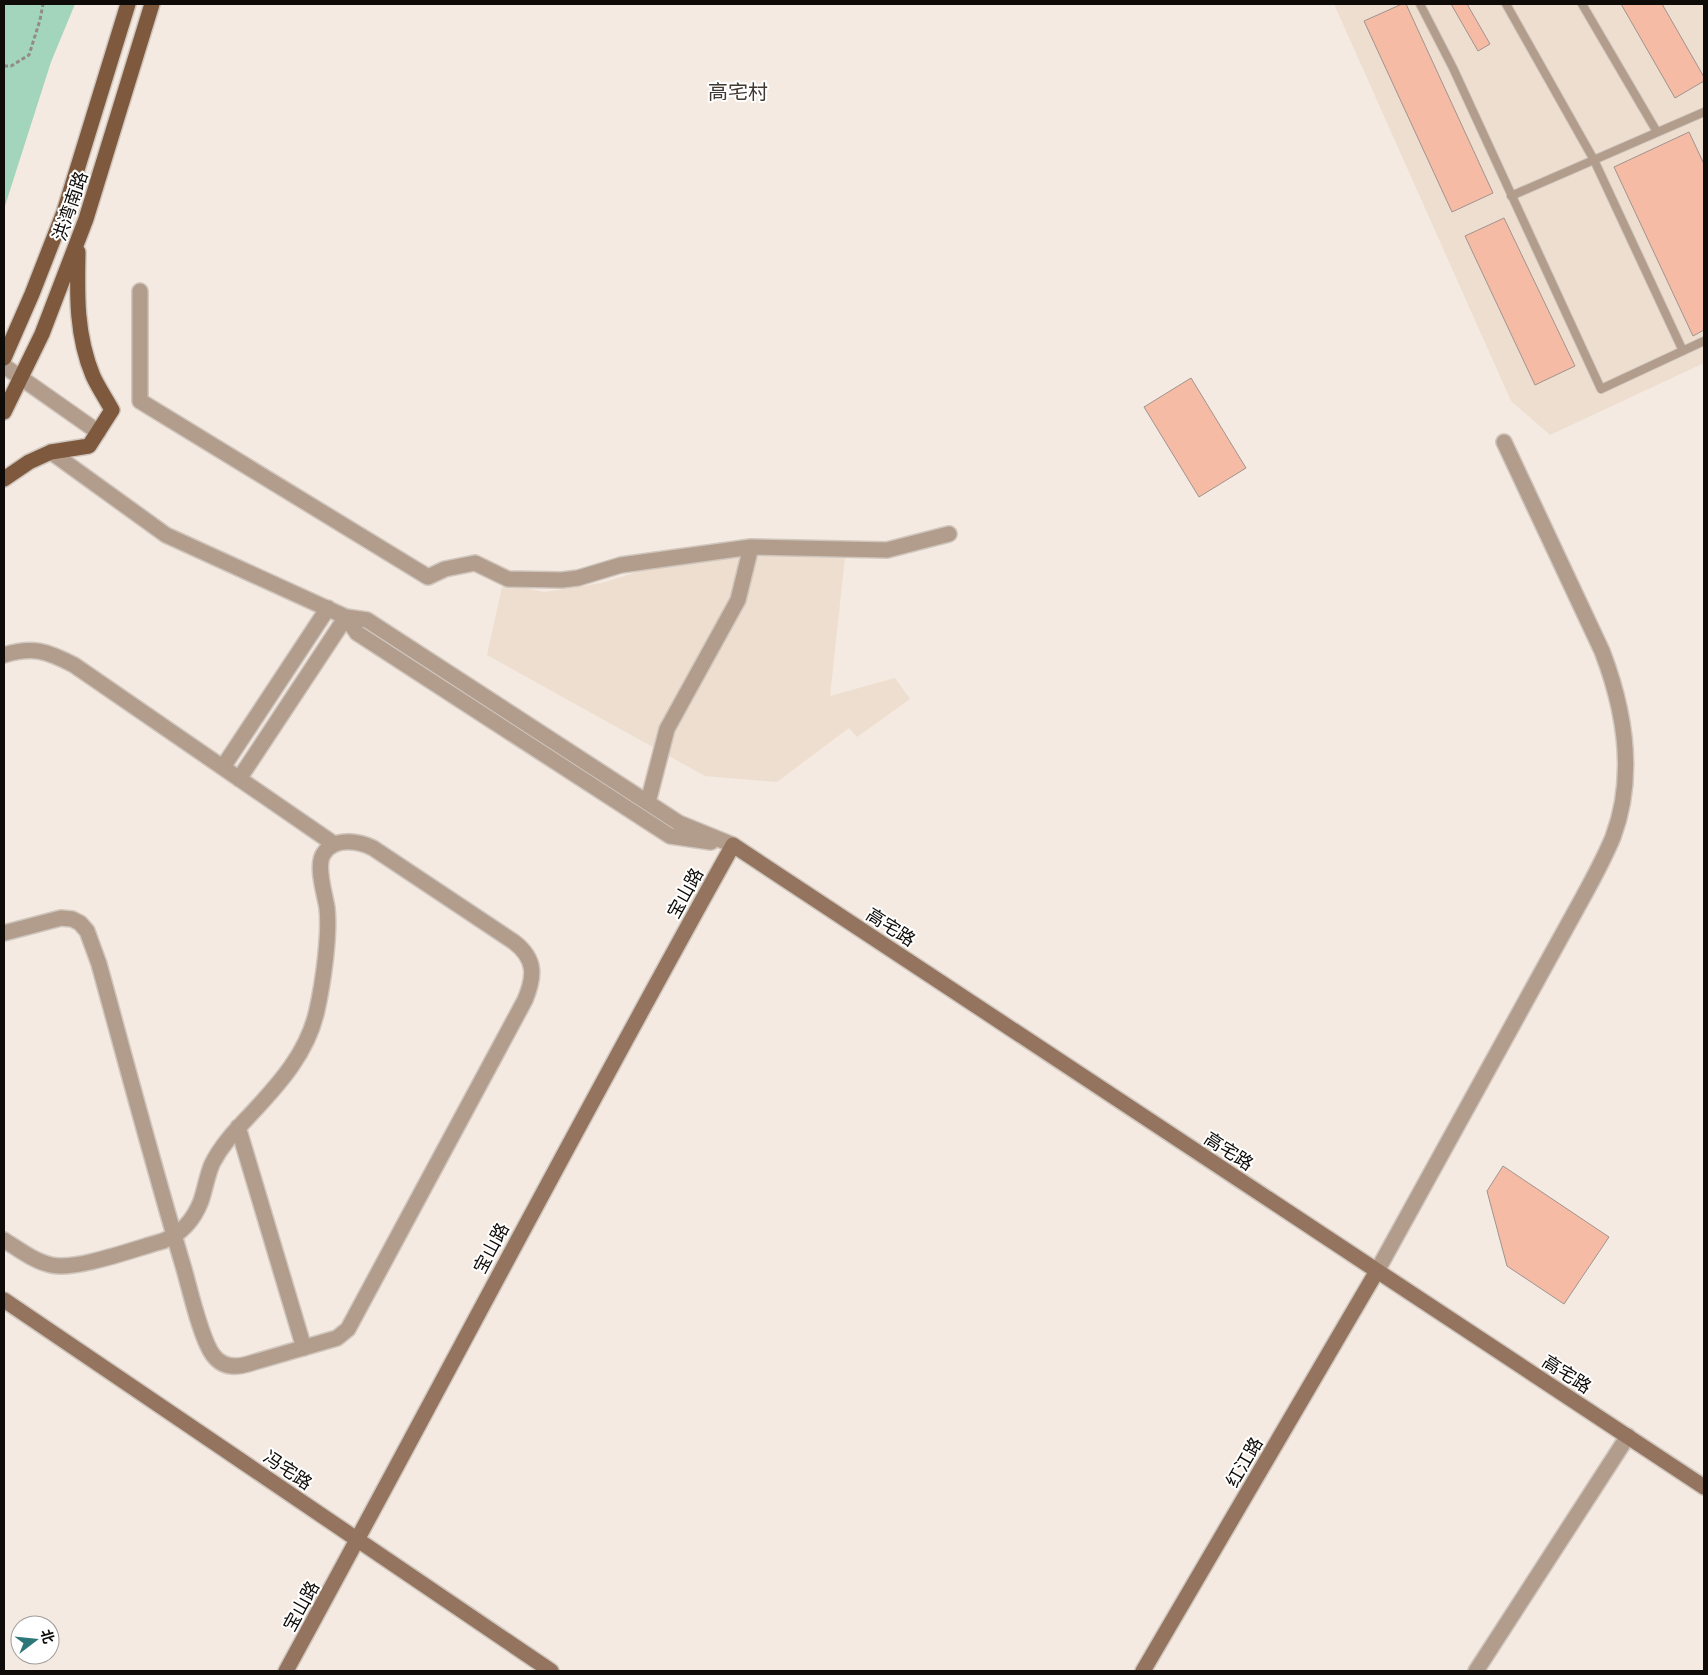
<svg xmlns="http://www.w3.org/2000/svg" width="1708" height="1675" viewBox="0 0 1708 1675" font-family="Inter,'Noto Sans SC',sans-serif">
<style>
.built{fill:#eedecf}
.green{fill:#a2d5bc}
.building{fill:#f6bba4;stroke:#a0938f}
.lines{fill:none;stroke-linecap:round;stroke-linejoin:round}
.lane-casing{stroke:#cfc6be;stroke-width:10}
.street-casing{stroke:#cfc6be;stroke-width:18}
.secondary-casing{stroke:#cfc6be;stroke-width:18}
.primary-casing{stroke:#cfc6be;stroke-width:18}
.path{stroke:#938c85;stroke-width:3;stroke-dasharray:4 2.5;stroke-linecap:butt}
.lane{stroke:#b29c8c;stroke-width:8}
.street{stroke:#b29c8c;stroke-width:15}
.secondary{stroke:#94745e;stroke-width:15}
.primary{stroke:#7e593d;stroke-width:15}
.labels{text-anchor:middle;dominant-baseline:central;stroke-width:4;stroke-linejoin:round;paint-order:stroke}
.street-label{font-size:18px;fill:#0e0b08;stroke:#fff}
.quarter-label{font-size:20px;fill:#403831;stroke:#fff}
</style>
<rect width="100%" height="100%" fill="#f4eae1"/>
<path class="built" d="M1334,4H1704V363L1550,435L1511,401Z
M842,551L845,557L830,696L895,678L910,699L857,737L849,728L777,782L705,776L487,655L503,583L544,592L602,583L646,569L707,555Z"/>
<path class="green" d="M4,4H75L51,62L4,209Z"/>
<path class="building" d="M1402,4H1406L1493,193L1452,212L1364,21Z
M1451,4H1467L1490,44L1478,51Z
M1621,4H1662L1704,77V81L1675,98Z
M1689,132L1704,164V330L1693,336L1614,167Z
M1504,218L1575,366L1535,385L1465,236Z
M1191,378L1246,468L1199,497L1144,407Z
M1503,1166L1609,1237L1564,1304L1507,1266L1487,1191Z"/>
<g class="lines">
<defs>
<path id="lane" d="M1420,4L1453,68L1601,389L1704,341
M1506,4L1594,160L1683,351
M1582,4L1657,132
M1511,196L1704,112"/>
<path id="street" d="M140,291V401L428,577L445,569L475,563L508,579L562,580L578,578L621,565L751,547L887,550L949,534
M4,366L98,432
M51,452L166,535L346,617L367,620L679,823L733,845
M346,617L357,633L670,836L711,842
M4,655C33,646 47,651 74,665L334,844
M223,767L328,608
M239,779L346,617
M648,802L667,729L738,600L751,547
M4,933L61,918L72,919L80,923L87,931L99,964C127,1066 154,1168 184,1269C190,1290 201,1339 213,1355C222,1367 235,1368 248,1364L337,1338L348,1329L525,1000C535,976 536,959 514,942L373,848C358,841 335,837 324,853C315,865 325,894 327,908C330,935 323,983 317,1010C308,1052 280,1083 251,1114C236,1130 222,1144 212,1164C207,1176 205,1189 201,1201C194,1219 181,1234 163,1241C137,1248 76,1271 51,1265C34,1261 18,1249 4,1240
M238,1127L304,1348
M1377,1271L1582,899C1593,879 1604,859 1613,837C1636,776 1625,711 1602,651L1504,442
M1476,1671L1628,1436"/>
<path id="secondary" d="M4,1300L551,1671
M286,1671C436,1396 580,1119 733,845L1704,1487
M1143,1671L1377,1271"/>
<path id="primary" d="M4,358L32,294L64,212L128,4
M4,412L42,334L86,219L152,4
M4,479L29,462L51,452L89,446L112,410C106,399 98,387 93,376C76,335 77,295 78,252"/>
</defs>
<use href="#lane" class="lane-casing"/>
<use href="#street" class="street-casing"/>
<use href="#secondary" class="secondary-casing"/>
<use href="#primary" class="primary-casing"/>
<path class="path" d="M4,66H11L29,55L40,20L43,4"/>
<use href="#lane" class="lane"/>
<use href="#street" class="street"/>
<use href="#secondary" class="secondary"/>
<use href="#primary" class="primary"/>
</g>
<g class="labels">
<g class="street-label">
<text transform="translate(70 206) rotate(-71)">洪湾南路</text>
<text transform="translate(685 893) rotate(-61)">宝山路</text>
<text transform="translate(891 927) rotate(33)">高宅路</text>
<text transform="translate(1229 1151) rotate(33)">高宅路</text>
<text transform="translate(491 1248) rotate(-62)">宝山路</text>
<text transform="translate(1567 1374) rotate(33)">高宅路</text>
<text transform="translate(1244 1462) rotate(-60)">红江路</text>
<text transform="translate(288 1470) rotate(34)">冯宅路</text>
<text transform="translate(301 1606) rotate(-61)">宝山路</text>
</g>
<g class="quarter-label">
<text x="738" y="92">高宅村</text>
</g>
</g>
<rect width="1708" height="1675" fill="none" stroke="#0e0b08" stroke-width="10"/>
<g transform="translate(35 1640) rotate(74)"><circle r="24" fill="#ffffff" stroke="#9f9d9c"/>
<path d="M0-4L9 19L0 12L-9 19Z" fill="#2d7778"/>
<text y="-8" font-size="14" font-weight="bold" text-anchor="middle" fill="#0e0b08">北</text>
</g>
</svg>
